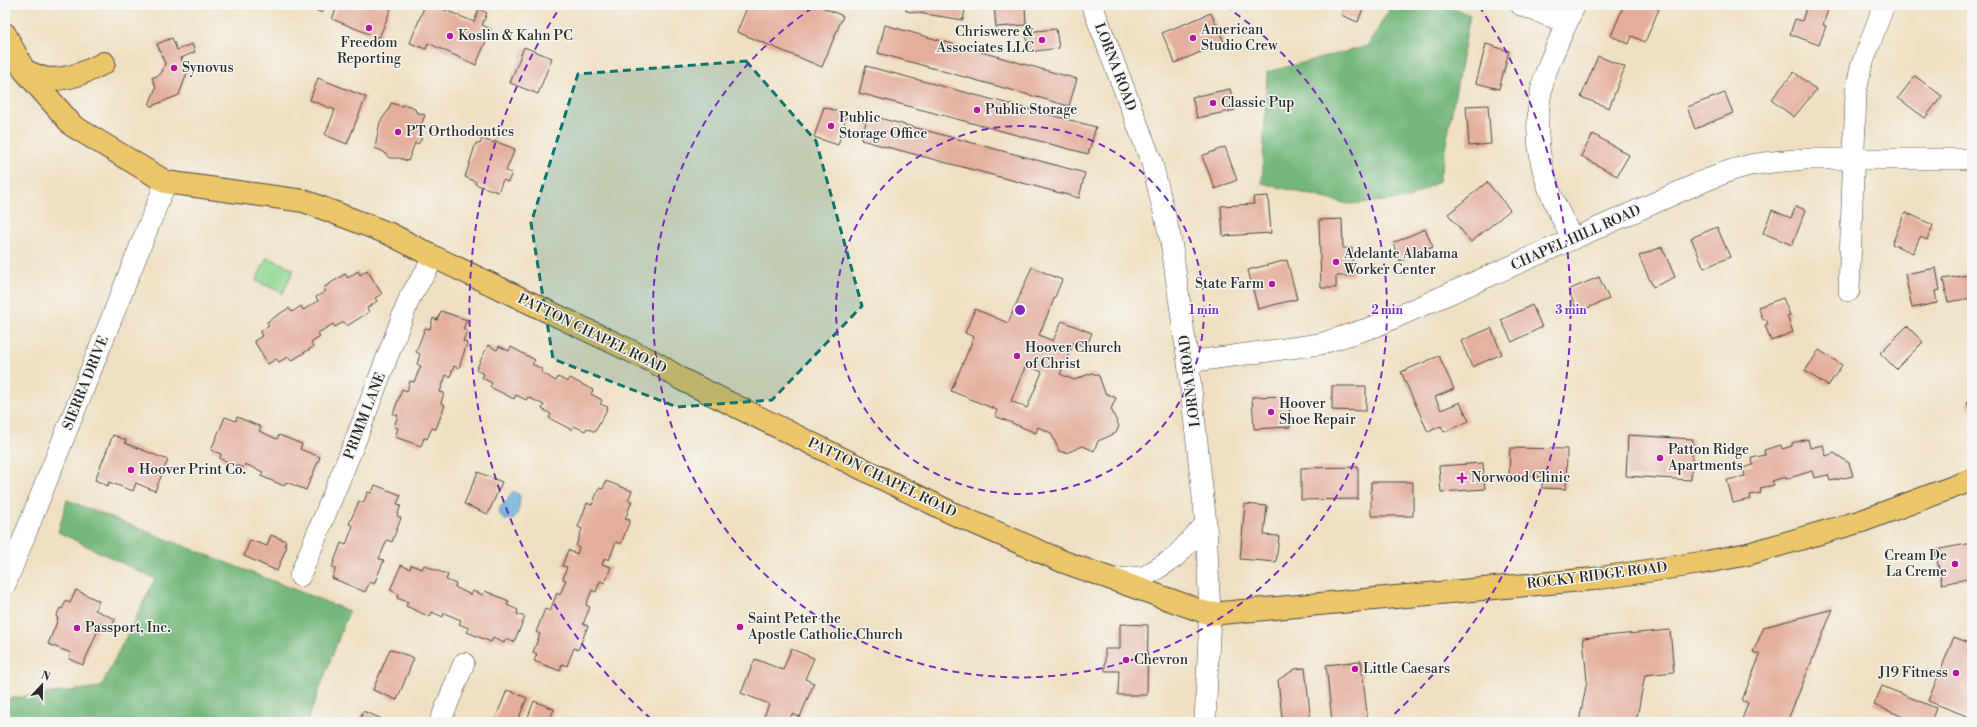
<svg xmlns="http://www.w3.org/2000/svg" width="1977" height="727" viewBox="0 0 1977 727" font-family="'Libre Bodoni',serif">
<style>
.green{fill:#8fd691;stroke:#5d805e}
.forest{fill:#73b77b;stroke:#4f7153}
.water{fill:#66b0de;stroke:#486e84}
.building{fill:#e4ae9c;fill-rule:evenodd}
.lines{fill:none;stroke-linecap:round;stroke-linejoin:round}
.minor-casing{stroke:#484642;stroke-width:22}
.major-casing{stroke:#484642;stroke-width:24}
.minor{stroke:#fff;stroke-width:21}
.major{stroke:#ecc569;stroke-width:22}
.marked{fill:#0f766e;fill-opacity:0.2;stroke:#0f766e;stroke-width:3;stroke-dasharray:8 5;stroke-linejoin:round}
.ring{fill:none;stroke:#7b2cbf;stroke-width:2;stroke-dasharray:7 5}
.poi-dot{fill:#b5179e;stroke:#f6f6f2;stroke-width:1.5}
.labels{text-anchor:middle;dominant-baseline:central;stroke-width:3;stroke-linejoin:round;paint-order:stroke}
.poi-label{font-size:14px;fill:#2b2b2b;stroke:#f6f6f2;text-anchor:start}
.street-label{font-size:14px;fill:#2b2b2b;stroke:#f6f6f2}
.centre{fill:#7b2cbf;stroke:#f6f6f2;stroke-width:2}
.ring-label{font-size:12px;text-anchor:middle;font-weight:bold;fill:#7b2cbf;stroke:#f6f6f2;stroke-width:3;stroke-linejoin:round;paint-order:stroke}
</style>
<rect width="100%" height="100%" fill="#f6f6f2"/>
<filter id="ink" filterUnits="userSpaceOnUse"><feTurbulence type="fractalNoise" baseFrequency=".025" numOctaves="2"/><feDisplacementMap in="SourceGraphic" scale="8" xChannelSelector="R" yChannelSelector="G"/><feConvolveMatrix kernelMatrix="1 2 1 2 8 2 1 2 1" color-interpolation-filters="sRGB"/></filter>
<filter id="wash" filterUnits="userSpaceOnUse"><feTurbulence type="fractalNoise" baseFrequency=".012" numOctaves="4" result="noise"/><feDisplacementMap in="SourceGraphic" scale="16" xChannelSelector="R" yChannelSelector="G"/><feGaussianBlur stdDeviation="0.9" result="paint"/><feColorMatrix in="noise" values="0 0 0 0 0 0 0 0 0 0 0 0 0 0 0 0 0 1.4 0 .05"/><feComposite in="paint" operator="in"/></filter>
<g filter="url(#wash)">
<rect width="100%" height="100%" fill="#efe0c3"/>
<path class="green" d="M267,257L294,269L283,293L256,281Z"/>
<path class="forest" d="M1392,5H1443L1470,15L1439,181L1408,199L1348,204L1262,183L1267,72L1368,46Z
M67,500L349,611L307,722H5V699L101,687L155,579L58,532Z"/>
<path class="water" d="M513,491L520,495L519,509L514,519L505,520L499,513L500,507L507,501Z"/>
<g id="blocks">
<path class="building" d="M304,5H326L322,13Z
M338,5H389L392,6L379,38L332,19Z
M425,5H433L474,22L479,9L487,13L482,25L491,29L476,65L428,43L426,49L410,43Z
M748,5H817L843,16L822,67L737,32Z
M907,5H966L963,20L906,11Z
M994,5H1025L1026,25L996,27Z
M1337,5H1364L1358,22L1341,15L1344,8Z
M1624,5H1650L1659,9L1645,42L1632,36L1629,44L1611,36Z
M1807,5H1823L1829,7L1823,25L1826,26L1819,45L1790,34L1795,19L1802,21Z
M1211,13L1224,42L1175,63L1162,33Z
M885,25L1077,79L1069,106L878,53Z
M1056,29L1059,48L1028,52L1026,32Z
M172,38L177,50L192,44L195,52L181,58L187,73L179,95L152,106L149,105L156,87L152,78L161,74L165,64L157,44Z
M1486,44L1509,51L1499,89L1476,83Z
M524,47L552,58L538,94L510,83Z
M1598,56L1625,67L1609,108L1581,97Z
M866,66L1096,127L1088,154L859,93Z
M1794,72L1816,90L1794,117L1771,100Z
M1915,76L1942,96L1925,118L1898,98Z
M318,78L366,97L347,144L325,135L335,110L310,100Z
M1230,89L1235,110L1197,118L1192,97Z
M1725,93L1733,113L1695,129L1687,107Z
M391,103L401,106L404,105L411,106L415,109L416,112L425,115L418,133L422,135L421,140L418,144L415,143L408,161L399,158H389L384,152L375,148L380,122L388,111Z
M1488,105L1491,144L1469,146L1466,106Z
M824,107L847,114L838,145L814,137Z
M868,115L1085,173L1079,198L861,140Z
M1593,134L1629,155L1617,176L1581,156Z
M482,139L494,143V141L515,149L506,171L512,173L508,182L503,180L498,192L475,184L476,182L465,177L476,143L480,144Z
M1225,147L1237,180L1215,189L1202,156Z
M1487,182L1510,210L1471,242L1448,214Z
M1268,196L1271,233L1223,236L1221,206L1254,204L1253,197Z
M1796,206L1806,210L1792,245L1763,233L1772,210L1791,218Z
M1905,212L1933,225L1927,240L1920,237L1913,253L1892,244Z
M1342,219L1343,248H1352L1353,276H1336V288H1321L1319,220Z
M1717,227L1730,257L1704,268L1691,238Z
M1425,229L1433,247L1400,261L1393,243Z
M1662,247L1675,277L1653,287L1639,256Z
M1287,260L1297,299L1258,309L1248,270Z
M1032,267L1062,280L1039,335L1053,341L1062,321L1092,333L1086,347L1074,342L1060,374L1074,380L1092,373L1099,376L1105,393L1116,398L1111,409L1119,426L1116,433L1098,441L1094,451L1083,446L1066,453L1059,451L1051,433L1038,427L1036,433L995,416L997,410L951,391L974,337L965,333L975,309L1008,323ZM1026,365L1042,372L1027,408L1011,401Z
M1936,268L1940,290L1935,291L1937,303L1912,308L1905,274Z
M367,270L382,294L375,298L377,301L367,308L369,312L347,326L344,322L335,327L333,324L318,333L320,337L311,343L313,347L291,361L288,357L279,362L276,359L268,364L254,341L262,336L260,332L269,326L267,322L289,308L292,312L301,306L303,310L318,301L316,297L326,291L323,288L345,274L348,278L358,271L360,275Z
M1968,275L1972,298L1948,302L1943,279Z
M1599,277L1609,299L1578,312L1568,290Z
M1783,298L1790,315L1787,316L1793,332L1771,341L1765,325L1768,324L1766,319L1763,320L1758,307Z
M1532,305L1542,327L1512,342L1501,320Z
M441,311L467,320L463,329L467,331L463,341L467,343L459,368L454,366L450,377L446,375L440,392L444,393L441,403L445,405L436,429L432,428L427,439L424,438L421,446L395,437L398,428L394,427L398,415L393,414L402,389L407,391L410,381L414,382L421,366L417,364L420,354L416,352L425,328L430,329L433,318L437,320Z
M1907,326L1923,342L1896,369L1880,353Z
M1491,328L1502,354L1472,367L1461,341Z
M488,345L497,350L499,346L509,351L511,347L535,360L532,364L542,369L541,372L556,381L558,377L568,382L570,378L593,390L591,394L602,400L600,404L608,407L595,432L587,428L585,431L574,426L572,430L549,418L551,414L542,409L544,405L528,397L526,400L516,395L514,399L490,387L492,383L482,378L484,374L476,370Z
M1819,350L1842,365L1828,386L1805,371Z
M1439,356L1454,389L1435,397L1441,410L1460,402L1469,421L1444,432L1441,426L1428,432L1401,372Z
M1332,386H1366V411L1332,410Z
M1289,396L1290,427L1254,429L1252,397Z
M1972,401V414L1967,403Z
M225,417L236,421L237,417L261,427L259,431L277,439L279,435L302,444L300,449L320,457L306,490L286,482L284,486L261,476L263,472L245,464L243,468L220,459L221,454L211,450Z
M113,435L126,440L125,443L168,460L155,491L136,483L133,491L109,482L108,486L95,480Z
M1628,435L1693,439L1691,480L1626,476Z
M1808,439L1810,448L1823,445L1826,456L1834,453L1849,463L1853,476L1830,481L1828,475L1814,478L1812,471L1786,479L1785,477L1772,481L1774,485L1760,488L1761,493L1750,495L1751,499L1733,503L1727,480L1745,476L1743,468L1753,465L1752,458L1765,455L1764,450L1781,445L1782,449L1792,446V443Z
M1510,448L1567,449L1566,489L1542,488V477L1509,476Z
M1483,463L1485,489L1441,492L1439,466Z
M1358,467V499L1301,500V468Z
M478,472L502,482L488,514L464,504Z
M606,481L632,491L628,500L632,501L625,519L630,520L621,544L616,542L609,560L605,558L602,564L611,567L605,583L600,581L596,592L592,590L586,605L590,607L583,624L588,626L578,650L574,648L567,666L562,664L560,671L534,661L537,654L533,652L540,634L536,632L545,609L550,611L557,593L560,595L566,580L563,579L567,567L562,566L568,550L577,554L579,548L576,546L582,529L578,527L587,503L592,505L599,488L603,489Z
M1371,482H1413V516H1371Z
M375,485L401,495L397,504L401,505L397,516L401,518L392,542L387,540L379,559L384,560L374,584L370,582L365,592L332,578L336,568L332,567L341,543L346,545L353,526L349,524L359,501L363,503L368,492L372,493Z
M1245,504L1267,506L1264,535L1279,536L1276,562L1240,559Z
M271,535L286,541L284,545L287,546L277,571L244,556L250,540L267,546Z
M1972,543V578L1942,584L1935,550Z
M401,565L410,569L411,565L422,569L424,565L448,575L446,580L456,584L455,587L471,595L473,591L483,595L485,591L509,601L507,605L518,610L517,614L525,617L514,642L506,639L504,643L493,638L491,642L467,632L469,628L459,624L461,620L444,613L443,617L432,612L430,617L406,606L408,602L397,598L399,594L390,590Z
M76,590L99,601L95,610L115,619L111,628L101,623L83,665L69,659L71,653L48,644L55,627L58,618L56,617L60,608L62,609L66,601L70,603Z
M1833,609L1787,722H1741L1748,703L1742,700L1760,655L1753,652L1764,627Z
M1120,624L1148,625L1147,695H1118L1119,671H1105V649H1120Z
M1670,630L1674,672L1645,675L1636,722H1579L1587,681L1583,638Z
M1954,637L1972,644V718L1928,701Z
M390,649L414,658L397,700L373,690Z
M791,649L814,658L805,679L814,683L800,717L792,714L788,722H762L769,704L741,693L755,659L783,670Z
M1361,661L1368,722H1332L1326,665Z
M1305,668L1311,722H1279V719L1282,718L1278,680L1295,669Z
M1882,686L1936,708L1931,722H1916L1874,705Z
M507,690L527,698L517,722H494Z
M534,701L554,709L549,722H541L528,717Z
M363,711L387,721V722H359Z"/>
</g>
</g>
<g filter="url(#ink)">
<use href="#blocks" fill-opacity="0" stroke="#484642" stroke-width="1"/>
<g class="lines">
<defs>
<path id="minor" d="M1092,5L1152,163L1171,241L1188,362L1206,524L1210,614L1205,722
M1521,5L1567,23
M1572,239C1565,223 1555,206 1549,189C1535,152 1534,110 1546,72C1554,50 1565,27 1575,5
M1849,291L1856,92L1861,67L1884,5
M1188,362L1320,344L1376,326L1697,184L1729,171L1750,165L1773,162L1806,159H1972
M300,576L356,439L410,297L428,268L432,256
M1112,579L1144,577L1174,558L1206,524
M5,585L166,182
M440,722L464,663"/>
<path id="major" d="M5,34L24,70L73,126L166,182L304,201L390,234L432,256L656,363L681,379L954,514L1064,562L1210,614L1593,579L1701,563L1748,554L1862,521L1972,480
M24,70C30,73 37,76 44,78C65,82 87,72 104,63"/>
</defs>
<use href="#minor" class="minor-casing"/>
<use href="#major" class="major-casing"/>
<use href="#minor" class="minor"/>
<use href="#major" class="major"/>
</g>
</g>
<path class="marked" d="M746,61L816,141L862,306L772,400L677,407L553,359L531,223L578,74Z"/>
<g class="ring">
<circle cx="1020" cy="310" r="184"/>
<path d="M1225 6A367 367 0 1 1 815 6"/>
<path d="M651 719A551 551 0 0 1 561 6M1479 6A551 551 0 0 1 1389 719"/>
</g>
<g class="poi-dot">
<circle cx="369" cy="28" r="4"/>
<circle cx="450" cy="36" r="4"/>
<circle cx="1193" cy="38" r="4"/>
<circle cx="1042" cy="40" r="4"/>
<circle cx="174" cy="68" r="4"/>
<circle cx="1213" cy="103" r="4"/>
<circle cx="977" cy="110" r="4"/>
<circle cx="831" cy="126" r="4"/>
<circle cx="398" cy="132" r="4"/>
<circle cx="1336" cy="262" r="4"/>
<circle cx="1272" cy="284" r="4"/>
<circle cx="1017" cy="356" r="4"/>
<circle cx="1271" cy="412" r="4"/>
<circle cx="1660" cy="458" r="4"/>
<circle cx="131" cy="470" r="4"/>
<path d="M1460 472h4v4h4v4h-4v4h-4v-4h-4v-4h4z"/>
<circle cx="1955" cy="564" r="4"/>
<circle cx="740" cy="627" r="4"/>
<circle cx="77" cy="628" r="4"/>
<circle cx="1126" cy="660" r="4"/>
<circle cx="1355" cy="669" r="4"/>
<circle cx="1956" cy="673" r="4"/>
</g>
<g class="labels">
<g class="poi-label">
<text x="1201" y="30">American<tspan x="1201" dy="16">Studio Crew</tspan></text>
<text x="1034" y="32" text-anchor="end">Chriswere &amp;<tspan x="1034" dy="16">Associates LLC</tspan></text>
<text x="458" y="36">Koslin &amp; Kahn PC</text>
<text x="369" y="43" text-anchor="middle">Freedom<tspan x="369" dy="16">Reporting</tspan></text>
<text x="182" y="68">Synovus</text>
<text x="1221" y="103">Classic Pup</text>
<text x="985" y="110">Public Storage</text>
<text x="839" y="118">Public<tspan x="839" dy="16">Storage Office</tspan></text>
<text x="406" y="132">PT Orthodontics</text>
<text x="1344" y="254">Adelante Alabama<tspan x="1344" dy="16">Worker Center</tspan></text>
<text x="1264" y="284" text-anchor="end">State Farm</text>
<text x="1025" y="348">Hoover Church<tspan x="1025" dy="16">of Christ</tspan></text>
<text x="1279" y="404">Hoover<tspan x="1279" dy="16">Shoe Repair</tspan></text>
<text x="1668" y="450">Patton Ridge<tspan x="1668" dy="16">Apartments</tspan></text>
<text x="139" y="470">Hoover Print Co.</text>
<text x="1471" y="478">Norwood Clinic</text>
<text x="1947" y="556" text-anchor="end">Cream De<tspan x="1947" dy="16">La Creme</tspan></text>
<text x="748" y="619">Saint Peter the<tspan x="748" dy="16">Apostle Catholic Church</tspan></text>
<text x="85" y="628">Passport, Inc.</text>
<text x="1134" y="660">Chevron</text>
<text x="1363" y="669">Little Caesars</text>
<text x="1948" y="673" text-anchor="end">J19 Fitness</text>
</g>
<g class="street-label">
<text transform="translate(1115 67) rotate(69)">LORNA ROAD</text>
<text transform="translate(1576 238) rotate(-24)">CHAPEL HILL ROAD</text>
<text transform="translate(592 334) rotate(26)">PATTON CHAPEL ROAD</text>
<text transform="translate(1190 381) rotate(-97)">LORNA ROAD</text>
<text transform="translate(86 383) rotate(-68)">SIERRA DRIVE</text>
<text transform="translate(365 416) rotate(-69)">PRIMM LANE</text>
<text transform="translate(882 478) rotate(26)">PATTON CHAPEL ROAD</text>
<text transform="translate(1597 576) rotate(-7)">ROCKY RIDGE ROAD</text>
</g>
</g>
<circle cx="1020" cy="310" r="6" class="centre"/>
<g class="ring-label">
<text x="1204" y="314">1 min</text>
<text x="1387" y="314">2 min</text>
<text x="1571" y="314">3 min</text>
</g>
<rect width="1977" height="727" fill="none" stroke="#f6f6f2" stroke-width="20"/>
<g transform="translate(42 685) rotate(22)" stroke="#f6f6f2" stroke-width="3" paint-order="stroke">
<path d="M0-3L7 15L0 10L-7 15Z" fill="#2b2b2b"/>
<text y="-6" font-size="11" font-weight="bold" text-anchor="middle" fill="#2b2b2b">N</text>
</g>
</svg>
